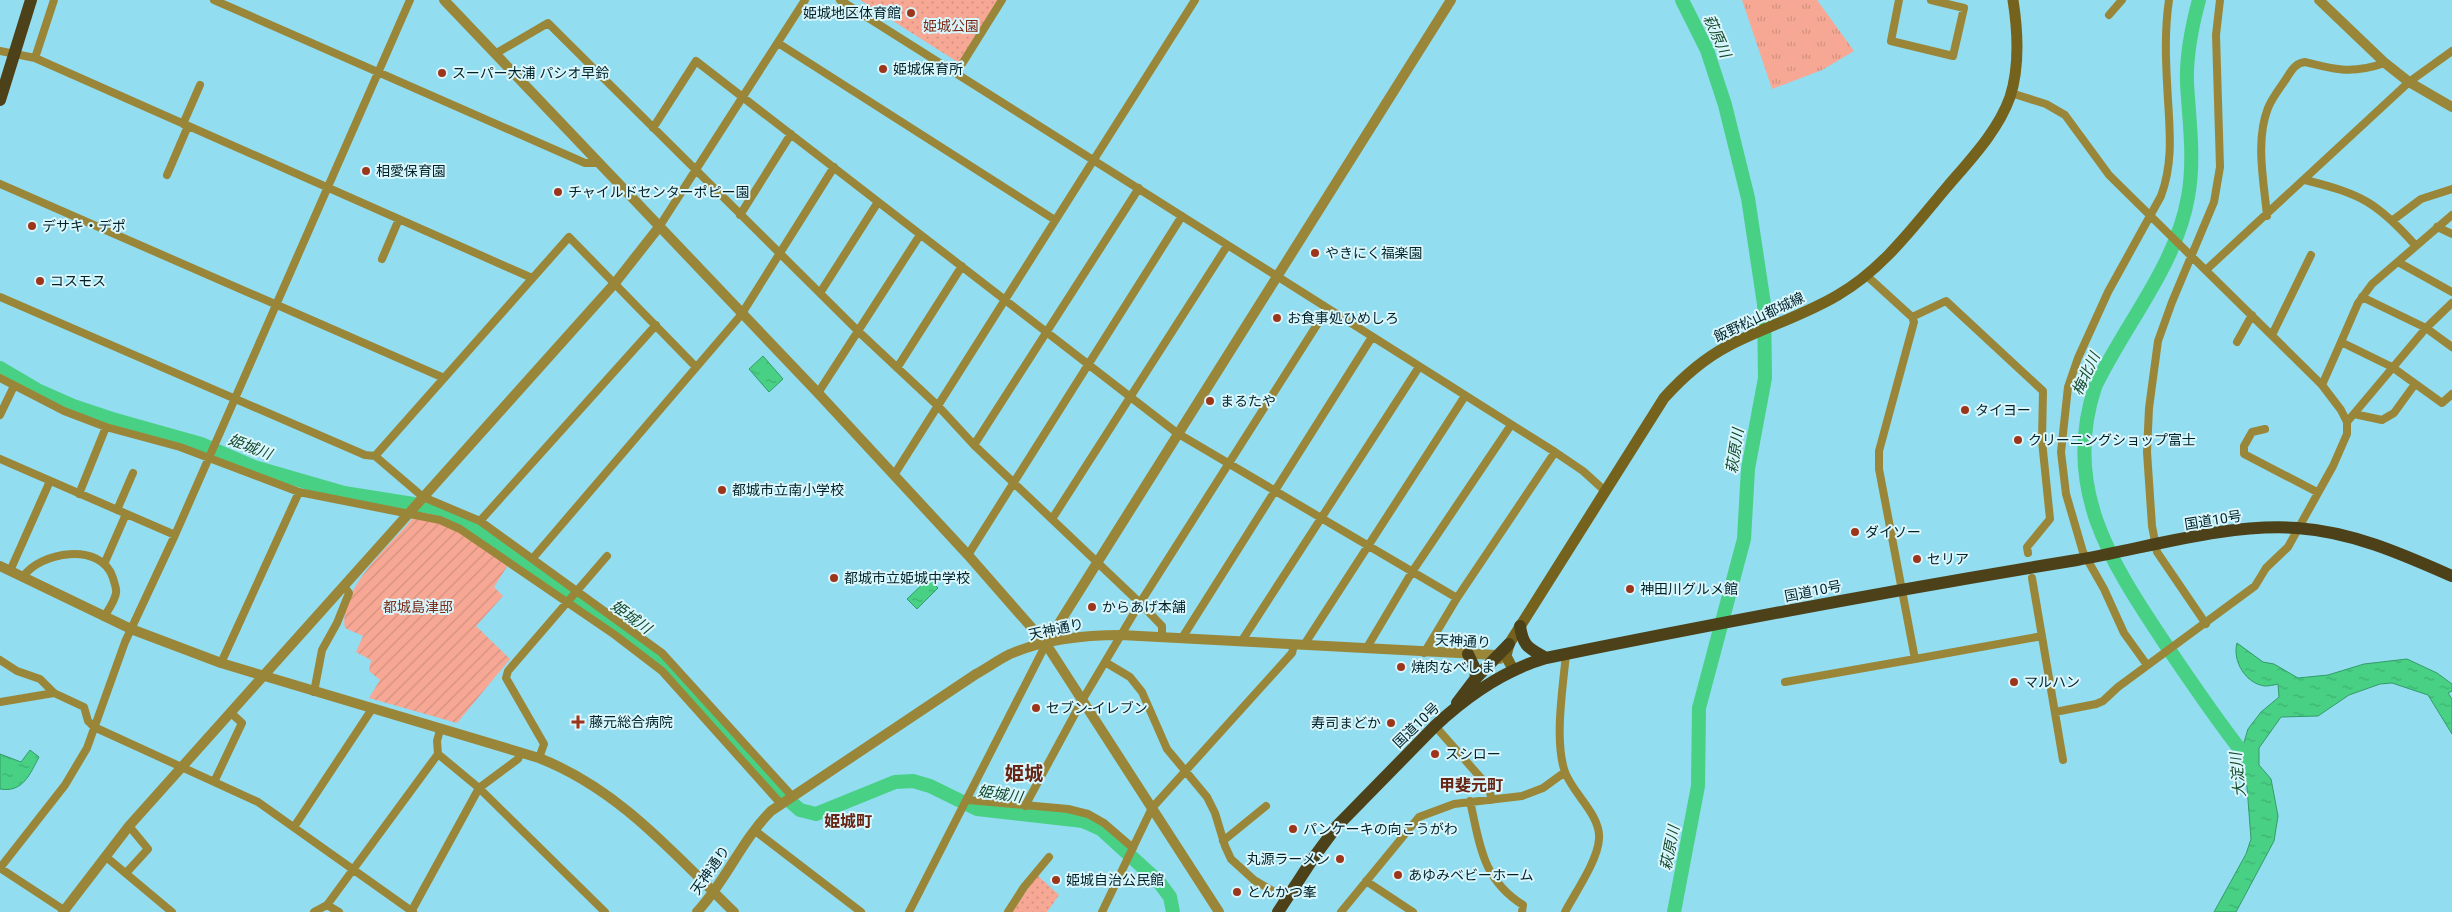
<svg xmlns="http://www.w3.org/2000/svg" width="2452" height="912" viewBox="0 0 2452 912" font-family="Roboto,'Noto Sans JP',sans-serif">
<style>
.grass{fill:url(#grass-tufts)}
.park{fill:url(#park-dots)}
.garden{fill:url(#garden-furrows)}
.water{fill:url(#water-ripples);stroke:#339c69}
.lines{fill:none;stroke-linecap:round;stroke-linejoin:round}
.river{stroke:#48d084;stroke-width:14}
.minor{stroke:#9a8639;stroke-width:8}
.tertiary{stroke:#9a8639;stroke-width:10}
.secondary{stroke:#75631d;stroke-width:11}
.trunk{stroke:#4c4118;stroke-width:12}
.poi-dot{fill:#9d351b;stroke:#daf6fd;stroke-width:2}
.labels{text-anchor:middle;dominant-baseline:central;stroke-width:4;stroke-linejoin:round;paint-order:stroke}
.poi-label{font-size:14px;fill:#022229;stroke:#daf6fd;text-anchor:start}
.park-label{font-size:14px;fill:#7a2b18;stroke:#daf6fd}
.street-label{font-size:14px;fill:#022229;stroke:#daf6fd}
.water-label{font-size:15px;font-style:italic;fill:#154a2c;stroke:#daf6fd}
.quarter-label{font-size:16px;font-weight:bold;fill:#662413;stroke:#daf6fd}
.district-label{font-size:19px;font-weight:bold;fill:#662413;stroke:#daf6fd}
</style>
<defs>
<pattern id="grass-tufts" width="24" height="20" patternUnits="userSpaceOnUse" patternTransform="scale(1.25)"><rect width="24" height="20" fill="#f7a894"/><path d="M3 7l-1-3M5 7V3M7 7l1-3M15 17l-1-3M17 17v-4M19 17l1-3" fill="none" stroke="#d29080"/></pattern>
<pattern id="park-dots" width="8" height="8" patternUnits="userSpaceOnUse" patternTransform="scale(1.25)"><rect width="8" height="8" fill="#f7a894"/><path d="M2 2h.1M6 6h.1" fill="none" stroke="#d29080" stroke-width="1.8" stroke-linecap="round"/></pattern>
<pattern id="garden-furrows" width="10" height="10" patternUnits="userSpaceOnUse" patternTransform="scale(1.25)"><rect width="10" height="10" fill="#f7a894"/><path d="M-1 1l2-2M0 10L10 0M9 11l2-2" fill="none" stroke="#d29080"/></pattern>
<pattern id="water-ripples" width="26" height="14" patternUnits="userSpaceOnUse" patternTransform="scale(1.25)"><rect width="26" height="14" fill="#48d084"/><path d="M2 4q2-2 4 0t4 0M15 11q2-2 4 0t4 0" fill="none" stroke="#3db272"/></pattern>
</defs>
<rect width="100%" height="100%" fill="#92ddef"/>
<path class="grass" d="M1742,0H1817L1854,51L1822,70L1772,89Z"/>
<path class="park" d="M860,0H998L959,63Z
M1037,875L1059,895L1047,912H1012Z"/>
<path class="garden" d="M413,518L437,521L458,531L508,565L494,587L503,596L476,626L510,659L457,723L369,698L380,680L369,671L371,660L356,652L363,636L345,628C339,588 389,547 413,518Z"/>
<path class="water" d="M763,356L783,379L769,392L749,369Z
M929,578L938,588L917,609L907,599Z
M2237,643L2263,662L2274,664L2298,678L2328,675L2364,664L2407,659L2437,673L2452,684V691L2448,693L2452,699V734L2428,695L2392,683L2380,684L2349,695L2318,716L2281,717L2259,748V765L2271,779L2278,816L2274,841L2236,912H2214L2246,854L2251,839L2247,787L2239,759L2248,729L2261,712L2279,697L2278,684C2274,685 2269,686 2265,686C2246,684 2232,661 2237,643Z
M30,750L39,757C30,774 23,793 0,789V754L21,762Z"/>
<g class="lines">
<path class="river" d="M2199,0C2192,26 2186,56 2187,83C2189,120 2195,159 2188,197C2176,266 2125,324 2095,387C2062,487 2110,561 2164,642C2192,683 2219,724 2250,762
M0,368L39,391L73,406L112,419L201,444L254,467L344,493L432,507L447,511L473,525L635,639L663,662L776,789L800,810L816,814L895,782L913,781L930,786L977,809L1083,821L1101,829L1159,882L1170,897L1173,912
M1674,912L1698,786L1699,708L1744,539L1748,469L1765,378L1764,304L1748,198L1725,105L1707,50L1682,0"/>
<path class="minor" d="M214,0L585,163H598
M840,0L1555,452L1583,471L1605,491
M1899,0L1891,41L1953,56L1964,8L1931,0
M2109,15L2122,0
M778,43L1055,220
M0,51L35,58L532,278
M495,54L548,23L859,332L938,406L974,445L1140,603L1162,626V636
M35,58L54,0
M957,72L1002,0
M2011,93L2046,104L2065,115L2109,175L2322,385L2341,410L2347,422V434L2333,466L2288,547L2266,568L2255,586L2118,687L2103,701L2096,704L2055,712
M183,124L200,85
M653,128L696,61L1177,433L1457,598
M167,175L188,126
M2305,180C2361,194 2377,202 2416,246
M0,184L444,378
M740,215L791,134
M2452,215L2372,284L2358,303L2341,342L2392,367L2442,403L2452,394
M2267,216C2264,182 2255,141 2268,108C2272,98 2280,88 2286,79C2291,71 2295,63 2305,62C2337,70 2352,74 2385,63
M2393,220L2421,199L2452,189
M659,227L805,0
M2437,227L2452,234
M382,259L399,219
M2398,262L2452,292
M2207,269L2409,82L2452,51
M820,293L878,202
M0,297L365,455L375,456L423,497L480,521L662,653L792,796
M2362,297L2426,328L2452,347
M1912,317L1946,301L2043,391L2042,441L2050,519L2027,547L2028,553
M2272,335L2311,255
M2237,342L2252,315
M897,368L962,266
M0,378L64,411L106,427L180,447L299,492L440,520L460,529L615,635L662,671L781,804
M2322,385L2341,342
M818,393L920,235
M2354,414L2382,420L2394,413L2415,384
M0,415L14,386
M2347,422L2426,328L2452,303
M2265,429L2252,432L2244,446V454L2317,492
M974,445L1139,188
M375,456L569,237L696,367
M0,459L175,535
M894,475L1195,0
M79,494L106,427
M117,510L133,473
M1052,519L1227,246
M480,521L656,325
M968,555L1182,216
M533,558L741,315L834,167
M105,562L126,514
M10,571L50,481
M23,577C39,552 101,541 113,578C114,583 117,588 116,593C115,601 108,610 104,617
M2032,578L2063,760
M2206,624L2157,552L2152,526L2147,452L2149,408L2158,341L2172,302L2214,202L2220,167L2216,35L2220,0
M1182,638L1372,337
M1241,642L1419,367
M1304,645L1465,396
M1366,649L1412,572L1511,425
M1424,653L1457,598L1555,452
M1915,659L2042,636
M0,660L17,671L40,679L54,693L84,707L88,721L94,727L258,802L413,912
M1105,662L1130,677L1142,692L1167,749L1207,797L1215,813L1225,846L1231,859L1254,880L1286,899
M221,663L299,492
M2147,665L2124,633L2104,589L2083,552L2066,494L2061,452L2068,387L2078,358L2108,292L2161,196C2173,163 2170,134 2168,100C2166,67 2164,33 2169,0
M1785,682L1915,659L1879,469V451L1914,322L1912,317L1867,276
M314,692L322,650L337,623L349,593L344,586
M0,702L54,693
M1435,726L1488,786L1492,800
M438,754L479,788L605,912
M539,758L544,744L506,678L508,671L607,556
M214,782L242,723L231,713
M968,800L1068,809L1088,814L1104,823L1133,848
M1470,801C1480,845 1482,879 1523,905L1522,912
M1025,806L1083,699L1140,603L1327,309
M294,827L372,709
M754,830L861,912
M1223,841L1266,806
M105,856L172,912
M0,868L65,785L87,748L125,642L175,535L410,0
M0,868L64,910
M126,873L148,849L129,826
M1366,881L1413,912
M327,905L339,912
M314,912L327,905L438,754L437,741L440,730
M411,912L479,788L518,759L521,753
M909,912L1046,644
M1008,912L1024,887L1049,857
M1102,912L1152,808L1292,653L1294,645
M1341,912L1419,817L1454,804L1522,796L1543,788L1565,772
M1565,912C1575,893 1598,860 1599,839C1601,815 1573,794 1565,772C1554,741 1563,687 1566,654"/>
<path class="tertiary" d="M444,0L818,393L968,555L1046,644L1219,912
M2319,0L2385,63L2409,82L2452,107
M0,566L131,629L221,663L539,758C619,789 674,854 734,912
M1046,644L1451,0
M63,912L129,826L615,283L659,227
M697,912C726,881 741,841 771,811L976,674C987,668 998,660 1010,654C1045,639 1083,635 1121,635L1496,655L1500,659"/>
<path class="secondary" d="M1514,671L1506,656L1509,644L1664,398C1682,378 1703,359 1728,346C1764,327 1803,316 1838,295C1883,269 1914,226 1947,187C1970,160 1998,131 2010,97C2020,66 2018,32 2013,0"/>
<path class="trunk" d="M0,100L31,0
M1520,626C1523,647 1529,648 1546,658
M1468,654L1475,669L1476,678
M1457,703L1476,678L1509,644
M1278,912L1314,857L1337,826L1435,726C1466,697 1505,670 1546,658C1723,622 1899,589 2077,560C2147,548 2226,523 2297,528C2353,532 2402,554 2452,576"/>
</g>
<g class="poi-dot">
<circle cx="911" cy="13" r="5"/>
<circle cx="883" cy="69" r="5"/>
<circle cx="442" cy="73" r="5"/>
<circle cx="366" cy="171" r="5"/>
<circle cx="558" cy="192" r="5"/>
<circle cx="32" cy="226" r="5"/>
<circle cx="1315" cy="253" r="5"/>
<circle cx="40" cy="281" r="5"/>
<circle cx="1277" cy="318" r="5"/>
<circle cx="1210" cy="401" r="5"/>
<circle cx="1965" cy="410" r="5"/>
<circle cx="2018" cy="440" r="5"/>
<circle cx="722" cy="490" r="5"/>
<circle cx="1855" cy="532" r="5"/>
<circle cx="1917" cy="559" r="5"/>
<circle cx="834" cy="578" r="5"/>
<circle cx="1630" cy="589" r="5"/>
<circle cx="1092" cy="607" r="5"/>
<circle cx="1401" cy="667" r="5"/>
<circle cx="2014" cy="682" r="5"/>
<circle cx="1036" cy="708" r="5"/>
<path d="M575.5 714.5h5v5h5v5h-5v5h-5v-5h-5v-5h5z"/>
<circle cx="1391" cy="723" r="5"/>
<circle cx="1435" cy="754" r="5"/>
<circle cx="1293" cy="829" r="5"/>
<circle cx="1340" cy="859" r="5"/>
<circle cx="1398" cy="875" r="5"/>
<circle cx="1056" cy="880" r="5"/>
<circle cx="1237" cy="892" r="5"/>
</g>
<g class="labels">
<g class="poi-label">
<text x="901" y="13" text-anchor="end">姫城地区体育館</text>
<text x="893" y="69">姫城保育所</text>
<text x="452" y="73">スーパー大浦 パシオ早鈴</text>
<text x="376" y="171">相愛保育園</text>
<text x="568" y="192">チャイルドセンターポピー園</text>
<text x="42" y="226">デサキ・デポ</text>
<text x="1325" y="253">やきにく福楽園</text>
<text x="50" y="281">コスモス</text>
<text x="1287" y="318">お食事処ひめしろ</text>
<text x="1220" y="401">まるたや</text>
<text x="1975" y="410">タイヨー</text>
<text x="2028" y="440">クリーニングショップ富士</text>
<text x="732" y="490">都城市立南小学校</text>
<text x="1865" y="532">ダイソー</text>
<text x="1927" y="559">セリア</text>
<text x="844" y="578">都城市立姫城中学校</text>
<text x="1640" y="589">神田川グルメ館</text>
<text x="1102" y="607">からあげ本舗</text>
<text x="1411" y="667">焼肉なべしま</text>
<text x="2024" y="682">マルハン</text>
<text x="1046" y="708">セブン-イレブン</text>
<text x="589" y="722">藤元総合病院</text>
<text x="1381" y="723" text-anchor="end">寿司まどか</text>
<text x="1445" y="754">スシロー</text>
<text x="1303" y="829">パンケーキの向こうがわ</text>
<text x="1330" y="859" text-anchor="end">丸源ラーメン</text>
<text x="1408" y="875">あゆみベビーホーム</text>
<text x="1066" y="880">姫城自治公民館</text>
<text x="1247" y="892">とんかつ峯</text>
</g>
<g class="park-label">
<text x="951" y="26">姫城公園</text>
<text x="418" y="607">都城島津邸</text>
</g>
<g class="street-label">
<text transform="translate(1759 317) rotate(-25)">飯野松山都城線</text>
<text transform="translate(2213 520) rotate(-9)">国道10号</text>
<text transform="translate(1813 591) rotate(-11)">国道10号</text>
<text transform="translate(1056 629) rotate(-12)">天神通り</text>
<text transform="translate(1463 641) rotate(3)">天神通り</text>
<text transform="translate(1416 725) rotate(-44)">国道10号</text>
<text transform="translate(710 870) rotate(-55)">天神通り</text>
</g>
<g class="water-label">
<text transform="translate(1717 36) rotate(66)">萩原川</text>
<text transform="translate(2086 374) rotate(-65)">梅北川</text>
<text transform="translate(250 447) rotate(21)">姫城川</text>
<text transform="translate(1735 451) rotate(-81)">萩原川</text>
<text transform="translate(631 617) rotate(36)">姫城川</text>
<text transform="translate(2238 775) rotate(-96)">大淀川</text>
<text transform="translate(1000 794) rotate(9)">姫城川</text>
<text transform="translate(1670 848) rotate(-79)">萩原川</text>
</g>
<g class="quarter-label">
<text x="1471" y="785">甲斐元町</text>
<text x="848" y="821">姫城町</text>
</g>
<g class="district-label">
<text x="1024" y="773">姫城</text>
</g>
</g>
</svg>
